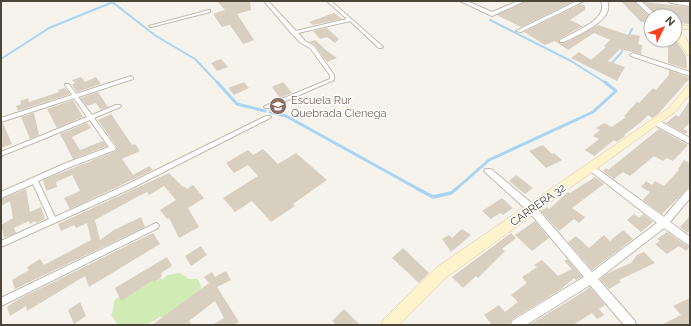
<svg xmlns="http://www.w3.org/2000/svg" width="691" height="326" viewBox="0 0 691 326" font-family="Raleway,sans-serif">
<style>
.green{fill:#d2eab5}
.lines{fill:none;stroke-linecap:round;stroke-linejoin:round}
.stream-far2{stroke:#a9d4f2;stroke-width:2}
.stream-far1{stroke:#a9d4f2;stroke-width:3}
.stream{stroke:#a9d4f2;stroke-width:3.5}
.building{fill:#d8cfc1}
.pedestrian-casing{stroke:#c2bbae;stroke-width:2}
.minor-casing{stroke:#c2bbae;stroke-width:2}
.secondary-casing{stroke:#d6c79b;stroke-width:1}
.pedestrian{fill:#fff;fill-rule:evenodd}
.minor{fill:#fff;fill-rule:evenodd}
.secondary{fill:#fff3cd;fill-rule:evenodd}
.labels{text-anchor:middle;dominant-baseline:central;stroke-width:3;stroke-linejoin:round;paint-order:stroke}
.education-label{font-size:11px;fill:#785e54;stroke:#fff;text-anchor:start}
.street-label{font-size:11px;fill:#4b4439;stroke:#fff}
</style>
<rect width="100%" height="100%" fill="#f6f3ec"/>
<path class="green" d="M180,273L189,279H198L201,286L200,301L170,321L160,317L147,325H118L111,315C114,310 113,307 114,302C118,293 149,281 159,276L162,280L167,275Z"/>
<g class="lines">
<path class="stream-far2" d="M111,1L156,36L195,59L218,83
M490,20L571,61L606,83
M628,37L632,29
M1,59L49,28L113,2
M610,65L621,53L624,46"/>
<path class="stream-far1" d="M217,82L237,104L265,111
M270,112L286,116L420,190
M455,190L489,160L593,112L616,91L605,82"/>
<path class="stream" d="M418,189L433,197L451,193L456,189"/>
</g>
<path class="building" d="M217,1H250L251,10L237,14L254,40L243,44L230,25L222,27L213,14L225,10Z
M526,1H574L521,27L497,15Z
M621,1H634L651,18V22H641Z
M644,2L690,7V24L675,23V16H658Z
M581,4L585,6V10L570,20L583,26L559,39V43H565L598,25L631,36V34L640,36L638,44L642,45L641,54L620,49L608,61L625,67L617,81L571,58L579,52L591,60L606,47L604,46L610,40L594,33L568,50L555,41L545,45L524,32Z
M334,13L342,19L313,25L309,22Z
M327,28L339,39L335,43L327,37L320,39L313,31Z
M315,40L327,51L337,58L327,62L315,45L309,42Z
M664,40H676L686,56L687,69L668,63V48Z
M221,59L228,67L217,71L211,63Z
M669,70L690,78L658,114L652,118L648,115L641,122L624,135L625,136L617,142L614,140L594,156L585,150L599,139L593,136L600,130L596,128L604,123L612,127L626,117L624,116L637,102L639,103L653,88L656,90L669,75Z
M81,77L85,82L96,77L101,84L77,92L72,85L75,83L72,80Z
M244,82L249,88L234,95L228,88Z
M283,82L292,93L280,98L272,87Z
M65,88L70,94L18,111L16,106L21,104L20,101L28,98L29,102L59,92L58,90Z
M98,92L108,107L101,110L96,103L87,106L80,98Z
M73,100L83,117L57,128L47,109Z
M690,100V123L683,129L688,131L685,134L666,123L676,115L679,117Z
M34,113L39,135L30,139L21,117Z
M111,114L132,145L135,144L140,151L122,159L133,175L149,166L153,170L70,209L64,198L80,191L72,175L56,182L57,187L46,191L43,180L116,151L117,147L98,120Z
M1,123H3L12,144L1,148Z
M87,123L91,128L72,137L80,150L103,141L107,146L73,159L60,134Z
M659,129L688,145L673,161L667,158L663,161L654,156L630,176L623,172L614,179L603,171L606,168L608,170Z
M543,145L552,154L554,153L562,160L546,168L529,151Z
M263,149L278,164L296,153L327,180L293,204L295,206L271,222L252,201L235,212L223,198L258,176L248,165L234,173L226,163L248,150L253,155Z
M684,160L690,163V186L662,214L643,200L650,192L641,187L646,181L652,185L655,181L664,186L679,170L678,169Z
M169,173L183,187L184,186L187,189L193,185L204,198L188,208L199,227L179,238L169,218L167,219L160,210L176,200L164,186L149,195L147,192L137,197L95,220L100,240L114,230L141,217L145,227L15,289L12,280L29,270L27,267L40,259L44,265L91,240L87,223L76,228L74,225L61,231L58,224Z
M516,175L533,188L525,194L509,181Z
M595,177L604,184L572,208L585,217L579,223L574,219L559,231L541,211L547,207L549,209L568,192L570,193Z
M26,189L30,212L41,207L45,219L36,223L35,221L30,224L29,221L14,228L16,233L4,238L1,225L13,218L10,201L1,206V199Z
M502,198L513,208L503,215L500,213L491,219L482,211Z
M634,214L639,218L643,214L653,222L641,232L627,220Z
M690,216V230L687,233L680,227Z
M535,221L549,238L532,251L515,235Z
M462,229L471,235L451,252L442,239L449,235L452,238Z
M623,230L633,239L592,270L568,242L576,236L589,248L604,235L610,241Z
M667,232L689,247H690L686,251L679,246L667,254L655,244L660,241L657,239Z
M153,233L160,244L89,287L85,276L27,311L26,306L10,316L7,307L19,299Z
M511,233L516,238L502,249L505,251L478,278L476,276L463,288L452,277Z
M201,246L207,255L191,266L185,256Z
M403,248L429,273L419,283L392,258Z
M644,252L655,263L619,280L621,282L609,289L600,279L608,273L631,263L637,255Z
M167,257L172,266L161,273L162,276L154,282L153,280L121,301L115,288Z
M567,259L582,277L576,280L574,278L560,290L511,320L510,325H492L484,315L499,305L505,312L518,302L511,295L527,283L522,277L537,267L534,265L542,260L558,276L572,269L564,261Z
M226,271L231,280L217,287L239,322L234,325H212L224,318L215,301L189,321L192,325H152L209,283L204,277L212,272L215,277Z
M590,287L605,305L599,309L604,315L597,319L592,313L573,325H529L577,296Z
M690,298V325H661L681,315L673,306Z
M80,302L86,316L74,324L68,310Z
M344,309L360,325H336L332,321Z"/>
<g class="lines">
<defs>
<path id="pedestrian" d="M264,1H268L296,31L347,19L327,1H331L383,47L381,48H379L350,21L298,33L305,41L314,46L334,75V80L269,108H265L264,107L265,106L330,79V75L310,48L301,43L292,34Z
M209,10H210V12L151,27L149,26Z
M131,76L133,78V79L78,97L92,115L116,105H120L121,106L120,107L94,118L116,148L115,150L70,167L38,181L55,217L126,185L266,116H270L271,117L270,118L130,189L1,247V241L49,219L33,184L1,198V192L66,163L109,147L90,120L1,156V152L87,117L74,98L1,122V118L72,95L65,85V84H69L76,94Z
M156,223L158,224L159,226L158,228L1,306V298Z"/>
<path id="minor" d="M460,1H467L492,12L518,1H525L492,16Z
M577,1H584L521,32L516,31Z
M601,1H607C616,20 577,35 564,42H560V40C572,33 610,19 601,1Z
M635,1H641L657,16H651Z
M668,1L690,2V6L671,3Z
M633,53L690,72V76L631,56L630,55Z
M656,119L690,138V144L653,124L652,122Z
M592,165L664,217L687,190L690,189V198L670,222L690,237V246L664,228L598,279L635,321L636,325H624L590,285L526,325H511L512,321L584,277L529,212L484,171L485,169H491L535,206L592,272L657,223L589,170L588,168L589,166Z"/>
<path id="secondary" d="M675,24L690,26V30L675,28Z
M675,30C687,34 690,44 690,56L687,55L675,36Z
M690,85V94L675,112L447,277L399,325H381L383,320L437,267L669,108L687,86Z"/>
</defs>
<use href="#pedestrian" class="pedestrian-casing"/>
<use href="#minor" class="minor-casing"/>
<use href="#secondary" class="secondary-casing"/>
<use href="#pedestrian" class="pedestrian"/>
<use href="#minor" class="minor"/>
<use href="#secondary" class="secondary"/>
</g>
<defs>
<symbol id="school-disc" viewBox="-11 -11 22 22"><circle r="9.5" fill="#8d6e63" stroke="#fff"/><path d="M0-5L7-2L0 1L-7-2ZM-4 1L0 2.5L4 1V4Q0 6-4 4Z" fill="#fff"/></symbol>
</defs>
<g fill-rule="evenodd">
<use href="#school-disc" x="268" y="96" width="20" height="20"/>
</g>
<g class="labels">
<g class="education-label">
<text x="291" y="100">Escuela Rur<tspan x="291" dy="13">Quebrada Cienega</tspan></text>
</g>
<g class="street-label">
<text transform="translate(538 205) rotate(-35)">CARRERA 32</text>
</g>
</g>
<rect width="691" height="326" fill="none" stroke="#4b4439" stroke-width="4"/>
<g transform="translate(663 28) rotate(47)"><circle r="19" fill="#ffffff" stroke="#b7b4b0"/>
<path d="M0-3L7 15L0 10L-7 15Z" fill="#fc3f1d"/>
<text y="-6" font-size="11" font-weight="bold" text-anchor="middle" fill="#4b4439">N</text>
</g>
</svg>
